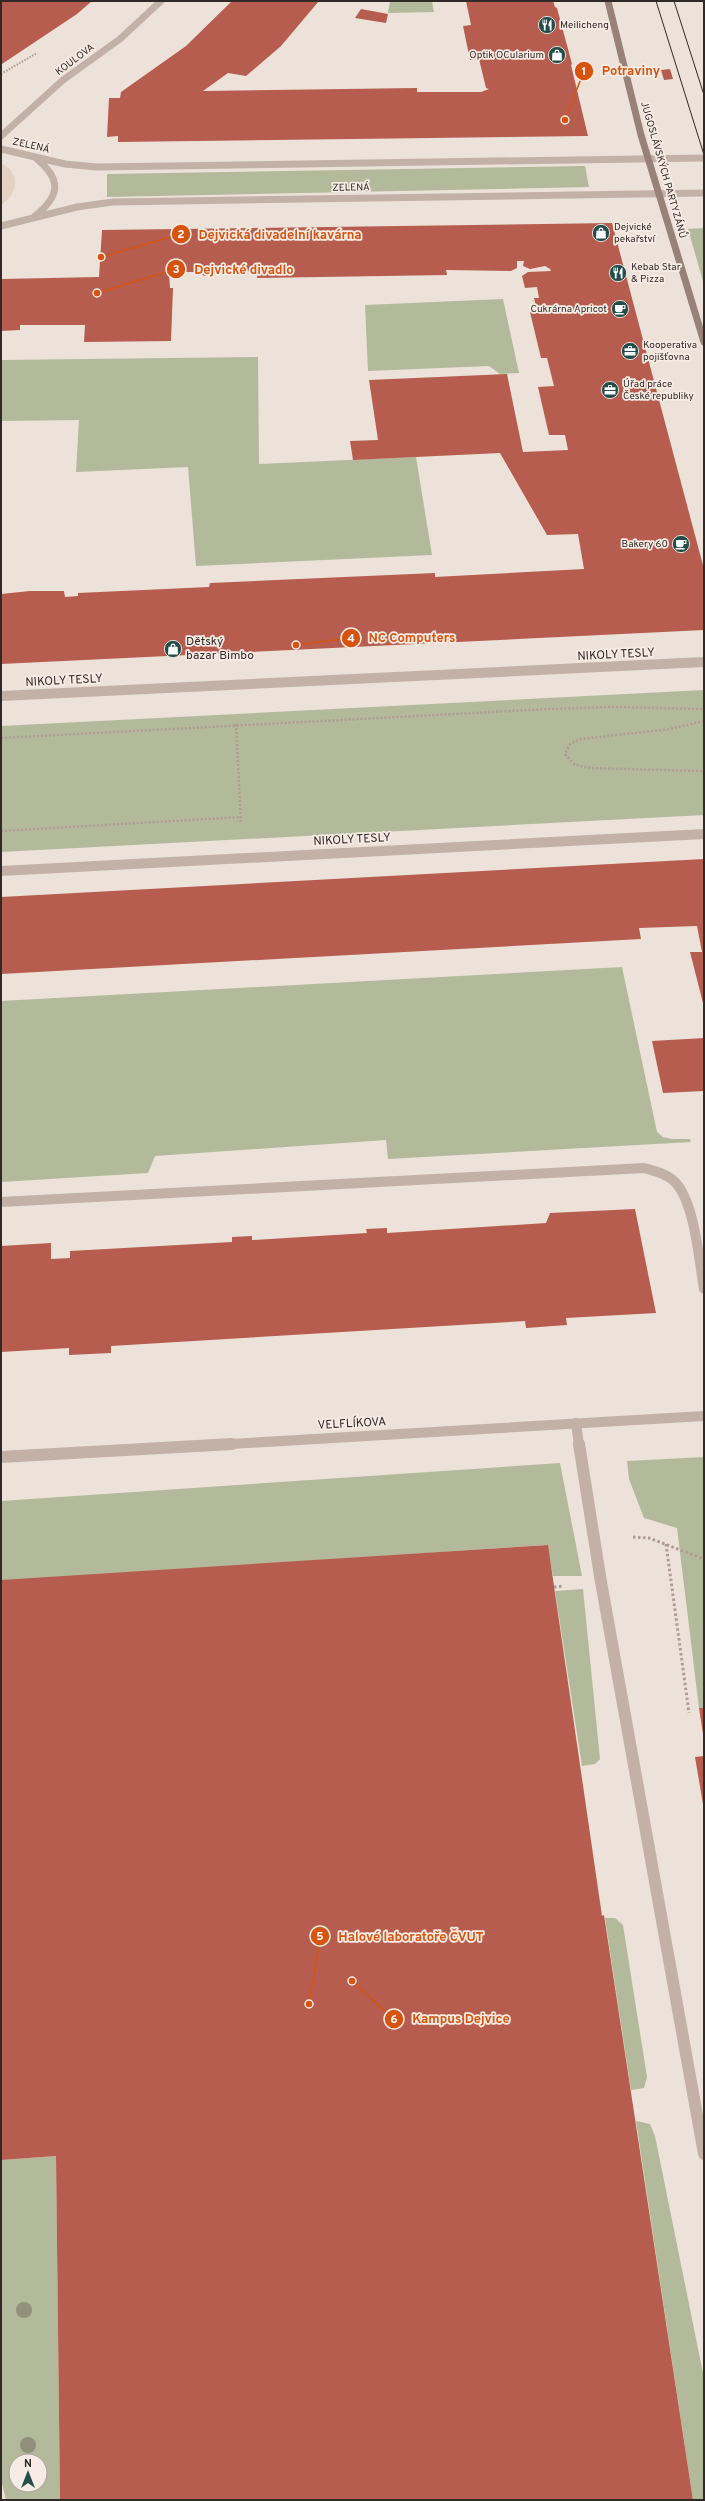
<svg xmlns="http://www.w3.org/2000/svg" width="705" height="2501" viewBox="0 0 705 2501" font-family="Overpass,sans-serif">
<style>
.green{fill:#b3ba9c;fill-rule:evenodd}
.plaza{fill:#e3d1c2}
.building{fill:#b65d4f}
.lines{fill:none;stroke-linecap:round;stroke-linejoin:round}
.path-far2{stroke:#af9b92;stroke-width:2;stroke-dasharray:1.5 1.5;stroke-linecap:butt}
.path-far1{stroke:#af9b92;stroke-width:2.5;stroke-dasharray:2 2;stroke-linecap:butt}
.path{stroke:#af9b92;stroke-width:3;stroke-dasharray:2.5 2.5;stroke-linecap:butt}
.service-far1{stroke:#c3b1a7;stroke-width:10}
.service{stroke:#c3b1a7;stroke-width:12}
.minor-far2{stroke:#c3b1a7;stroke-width:7}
.minor-far1{stroke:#c3b1a7;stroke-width:10}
.minor{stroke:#c3b1a7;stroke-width:12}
.tertiary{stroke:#c3b1a7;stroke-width:7}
.secondary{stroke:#978179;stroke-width:7}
.tram{stroke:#312926;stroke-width:1}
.tree{fill:#90907b}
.labels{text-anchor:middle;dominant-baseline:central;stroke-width:3.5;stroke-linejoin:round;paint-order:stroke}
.far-poi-label{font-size:10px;fill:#312926;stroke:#f6ece5;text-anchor:start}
.far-street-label{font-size:10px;fill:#312926;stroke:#f6ece5}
.poi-label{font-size:12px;fill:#312926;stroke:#f6ece5;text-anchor:start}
.street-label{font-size:12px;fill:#312926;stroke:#f6ece5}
.leader{fill:none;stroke:#d6540f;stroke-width:1.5}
.callout-dot{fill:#d6540f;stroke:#f6ece5;stroke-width:1.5}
.mark-label{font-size:12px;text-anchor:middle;font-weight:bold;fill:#fff}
.callout-label{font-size:13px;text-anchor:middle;font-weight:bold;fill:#d6540f;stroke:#f6ece5;stroke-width:3.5;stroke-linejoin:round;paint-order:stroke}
</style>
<rect width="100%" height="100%" fill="#ede2d9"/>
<path class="green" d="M390,1H432L434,12L388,13Z
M585,166L589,187L107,197V174Z
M704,228V285L688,229Z
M503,299L519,373L500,374L489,366L368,371L365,305Z
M258,357L259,464L416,457L432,555L196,566L188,467L76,472L79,420L1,421V360Z
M704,690V815L1,852V726Z
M622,967L657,1132L663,1137L672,1139H690L691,1142L388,1159L386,1140L155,1156L148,1173L1,1182V1001Z
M704,1457V1708H699L677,1528L644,1518L629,1479L627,1461Z
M560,1463L582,1576H553L547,1545L1,1581V1501Z
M583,1589L600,1759L595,1764L582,1766L555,1591Z
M605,1918H615L623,1925L647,2077L644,2088L631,2090Z
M636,2121L650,2124L655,2136L704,2378V2500H693Z
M56,2156L60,2500H6L1,2479V2160ZM16,2461H40V2485H16Z"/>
<path class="plaza" d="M1,163L10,169L15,178V187L11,196L1,206Z"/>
<path class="building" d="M1,1H92L77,14L2,64Z
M232,1H319L281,46L246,76L228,73L203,91L417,88V92H481L489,89L486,88L479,59L470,60L463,26L471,25L466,1H553L555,7L557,8L572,64L571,65L588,136L118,142V136L107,137L109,98H120L121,92L186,46Z
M361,9L388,14L386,23L355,18Z
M670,69L673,79L664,80L661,70Z
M612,223L704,569V630L1,664V594L30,591H64L65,597L78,596V593L209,587L210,583L435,573V577L584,569L578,534L547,535L500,453L353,460L350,441L378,440L369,380L507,374L523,452L568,450L565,435H549L538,387L554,386L547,358H541L530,312L537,311L534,298H539L537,287L525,288L522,276L528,272L551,271L550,269L545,266L530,269L523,266L524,261H517V268L511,271L446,270L447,275L257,278V271L215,272L205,276L194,272H169L170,288H173L171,341L84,342L85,325H20V330L1,331V279L99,277L102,230Z
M704,859V1007L690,952H702L697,926L639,928L641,939L1,974V897Z
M704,1038V1091L663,1093L652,1041Z
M635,1209L656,1313L566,1318L567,1325L526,1328L525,1321L111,1346V1353L69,1355V1348L1,1352V1246L51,1243V1259L70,1258V1251L232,1242V1237L252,1236V1240L367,1233L366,1229L387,1228V1233L546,1223L550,1213Z
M548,1545L602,1916L604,1915L693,2500H60L56,2156L1,2160V1580Z
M699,1708H704V1734H703Z
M704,1756V1804H703L695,1757Z"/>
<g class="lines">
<path class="path-far2" d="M1,74L37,53"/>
<path class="path-far1" d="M704,721L670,729L581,739L570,744L565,754L574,764L588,768L704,771
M236,724L241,823
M1,738L549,709L612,707L704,709
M1,831L241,817"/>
<path class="path" d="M633,1537L649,1538L704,1559
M666,1544L689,1713
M554,1587L564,1586"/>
<path class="service-far1" d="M1,1202L644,1168C655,1171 667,1174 675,1182C695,1203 699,1261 704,1289
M576,1423L579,1445"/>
<path class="service" d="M579,1444L601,1582L704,2154"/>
<path class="minor-far2" d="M1,136L63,80L120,39L161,1"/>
<path class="minor-far1" d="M1,696L704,662
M1,871L704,834
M214,1445L704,1416"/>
<path class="minor" d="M1,1457L232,1444"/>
<path class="tertiary" d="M1,149L65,164L96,167L704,158
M35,216C60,196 62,180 37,159
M1,226L77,207L113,202L704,193"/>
<path class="secondary" d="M608,1L641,135L704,342"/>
<path class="tram" d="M656,1L704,155
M674,1L704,95"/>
</g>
<g class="tree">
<circle cx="24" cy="2310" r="8"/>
<circle cx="28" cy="2445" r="8"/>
</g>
<defs>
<symbol id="restaurant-disc" viewBox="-11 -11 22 22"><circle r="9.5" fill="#224d4b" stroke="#f6ece5"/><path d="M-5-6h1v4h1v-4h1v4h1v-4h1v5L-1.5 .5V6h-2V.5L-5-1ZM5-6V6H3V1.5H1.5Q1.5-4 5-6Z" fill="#fff"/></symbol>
<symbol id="shop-disc" viewBox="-11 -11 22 22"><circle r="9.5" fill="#224d4b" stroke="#f6ece5"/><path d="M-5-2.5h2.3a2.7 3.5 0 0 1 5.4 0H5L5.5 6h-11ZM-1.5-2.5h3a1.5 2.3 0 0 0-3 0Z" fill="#fff"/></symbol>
<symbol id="cafe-disc" viewBox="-11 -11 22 22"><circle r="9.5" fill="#224d4b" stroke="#f6ece5"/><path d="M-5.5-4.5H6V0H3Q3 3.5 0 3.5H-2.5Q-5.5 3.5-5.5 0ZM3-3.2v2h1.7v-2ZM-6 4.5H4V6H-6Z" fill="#fff"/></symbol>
<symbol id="office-disc" viewBox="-11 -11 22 22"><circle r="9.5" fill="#224d4b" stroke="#f6ece5"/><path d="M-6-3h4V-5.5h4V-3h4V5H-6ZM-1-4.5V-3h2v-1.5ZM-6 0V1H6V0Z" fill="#fff"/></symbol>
</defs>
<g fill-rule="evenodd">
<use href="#restaurant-disc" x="537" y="15" width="20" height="20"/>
<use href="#shop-disc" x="547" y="45" width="20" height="20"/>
<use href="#shop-disc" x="591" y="223" width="20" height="20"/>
<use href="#restaurant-disc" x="608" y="263" width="20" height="20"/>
<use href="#cafe-disc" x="610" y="299" width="20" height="20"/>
<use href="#office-disc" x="620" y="341" width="20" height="20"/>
<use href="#office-disc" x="600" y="380" width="20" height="20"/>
<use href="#cafe-disc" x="671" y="534" width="20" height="20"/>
<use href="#shop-disc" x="163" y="639" width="20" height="20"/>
</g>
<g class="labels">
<g class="far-poi-label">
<text x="560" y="25">Meilicheng</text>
<text x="544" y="55" text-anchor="end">Optik OCularium</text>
<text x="614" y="227">Dejvické<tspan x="614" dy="12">pekařství</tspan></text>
<text x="631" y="267">Kebab Star<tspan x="631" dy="12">&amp; Pizza</tspan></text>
<text x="607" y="309" text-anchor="end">Cukrárna Apricot</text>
<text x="643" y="345">Kooperativa<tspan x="643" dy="12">pojišťovna</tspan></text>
<text x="623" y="384">Úřad práce<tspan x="623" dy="12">České republiky</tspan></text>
<text x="668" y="544" text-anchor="end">Bakery 60</text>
</g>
<g class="far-street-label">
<text transform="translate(75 60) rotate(-37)">KOULOVA</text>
<text transform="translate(31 146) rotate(13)">ZELENÁ</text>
<text transform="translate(663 170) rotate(74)">JUGOSLÁVSKÝCH PARTYZÁNŮ</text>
<text transform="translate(351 188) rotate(-1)">ZELENÁ</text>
</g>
<g class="poi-label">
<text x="186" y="642">Dětský<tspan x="186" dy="14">bazar Bimbo</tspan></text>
</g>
<g class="street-label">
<text transform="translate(616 655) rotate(-3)">NIKOLY TESLY</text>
<text transform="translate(64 681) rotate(-3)">NIKOLY TESLY</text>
<text transform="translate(352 840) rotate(-3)">NIKOLY TESLY</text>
<text transform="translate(352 1424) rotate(-3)">VELFLÍKOVA</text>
</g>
</g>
<path class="leader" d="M565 120L584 71M101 257L181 234M97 293L176 269M296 645L351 638M309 2004L320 1936M352 1981L394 2019"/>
<g class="callout-dot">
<circle cx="565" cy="120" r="4"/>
<circle cx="101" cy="257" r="4"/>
<circle cx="97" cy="293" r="4"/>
<circle cx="296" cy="645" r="4"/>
<circle cx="309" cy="2004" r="4"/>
<circle cx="352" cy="1981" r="4"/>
<circle cx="584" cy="71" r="10"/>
<circle cx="181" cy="234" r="10"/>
<circle cx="176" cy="269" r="10"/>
<circle cx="351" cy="638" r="10"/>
<circle cx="320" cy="1936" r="10"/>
<circle cx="394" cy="2019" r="10"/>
</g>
<g class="mark-label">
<text x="584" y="75">1</text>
<text x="181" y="238">2</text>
<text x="176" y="273">3</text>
<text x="351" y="642">4</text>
<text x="320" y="1940">5</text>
<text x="394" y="2023">6</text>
</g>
<g class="callout-label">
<text x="631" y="75">Potraviny</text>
<text x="280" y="239">Dejvická divadelní kavárna</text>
<text x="244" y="274">Dejvické divadlo</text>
<text x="412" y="642">NC Computers</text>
<text x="411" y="1941">Halové laboratoře ČVUT</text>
<text x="461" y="2023">Kampus Dejvice</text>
</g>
<rect width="705" height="2501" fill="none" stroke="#312926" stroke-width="4"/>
<g transform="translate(28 2473)"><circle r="19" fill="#f6ece5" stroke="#a79e99"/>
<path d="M0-3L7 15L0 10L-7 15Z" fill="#224d4b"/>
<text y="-6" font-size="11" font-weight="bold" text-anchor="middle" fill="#312926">N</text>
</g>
</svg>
